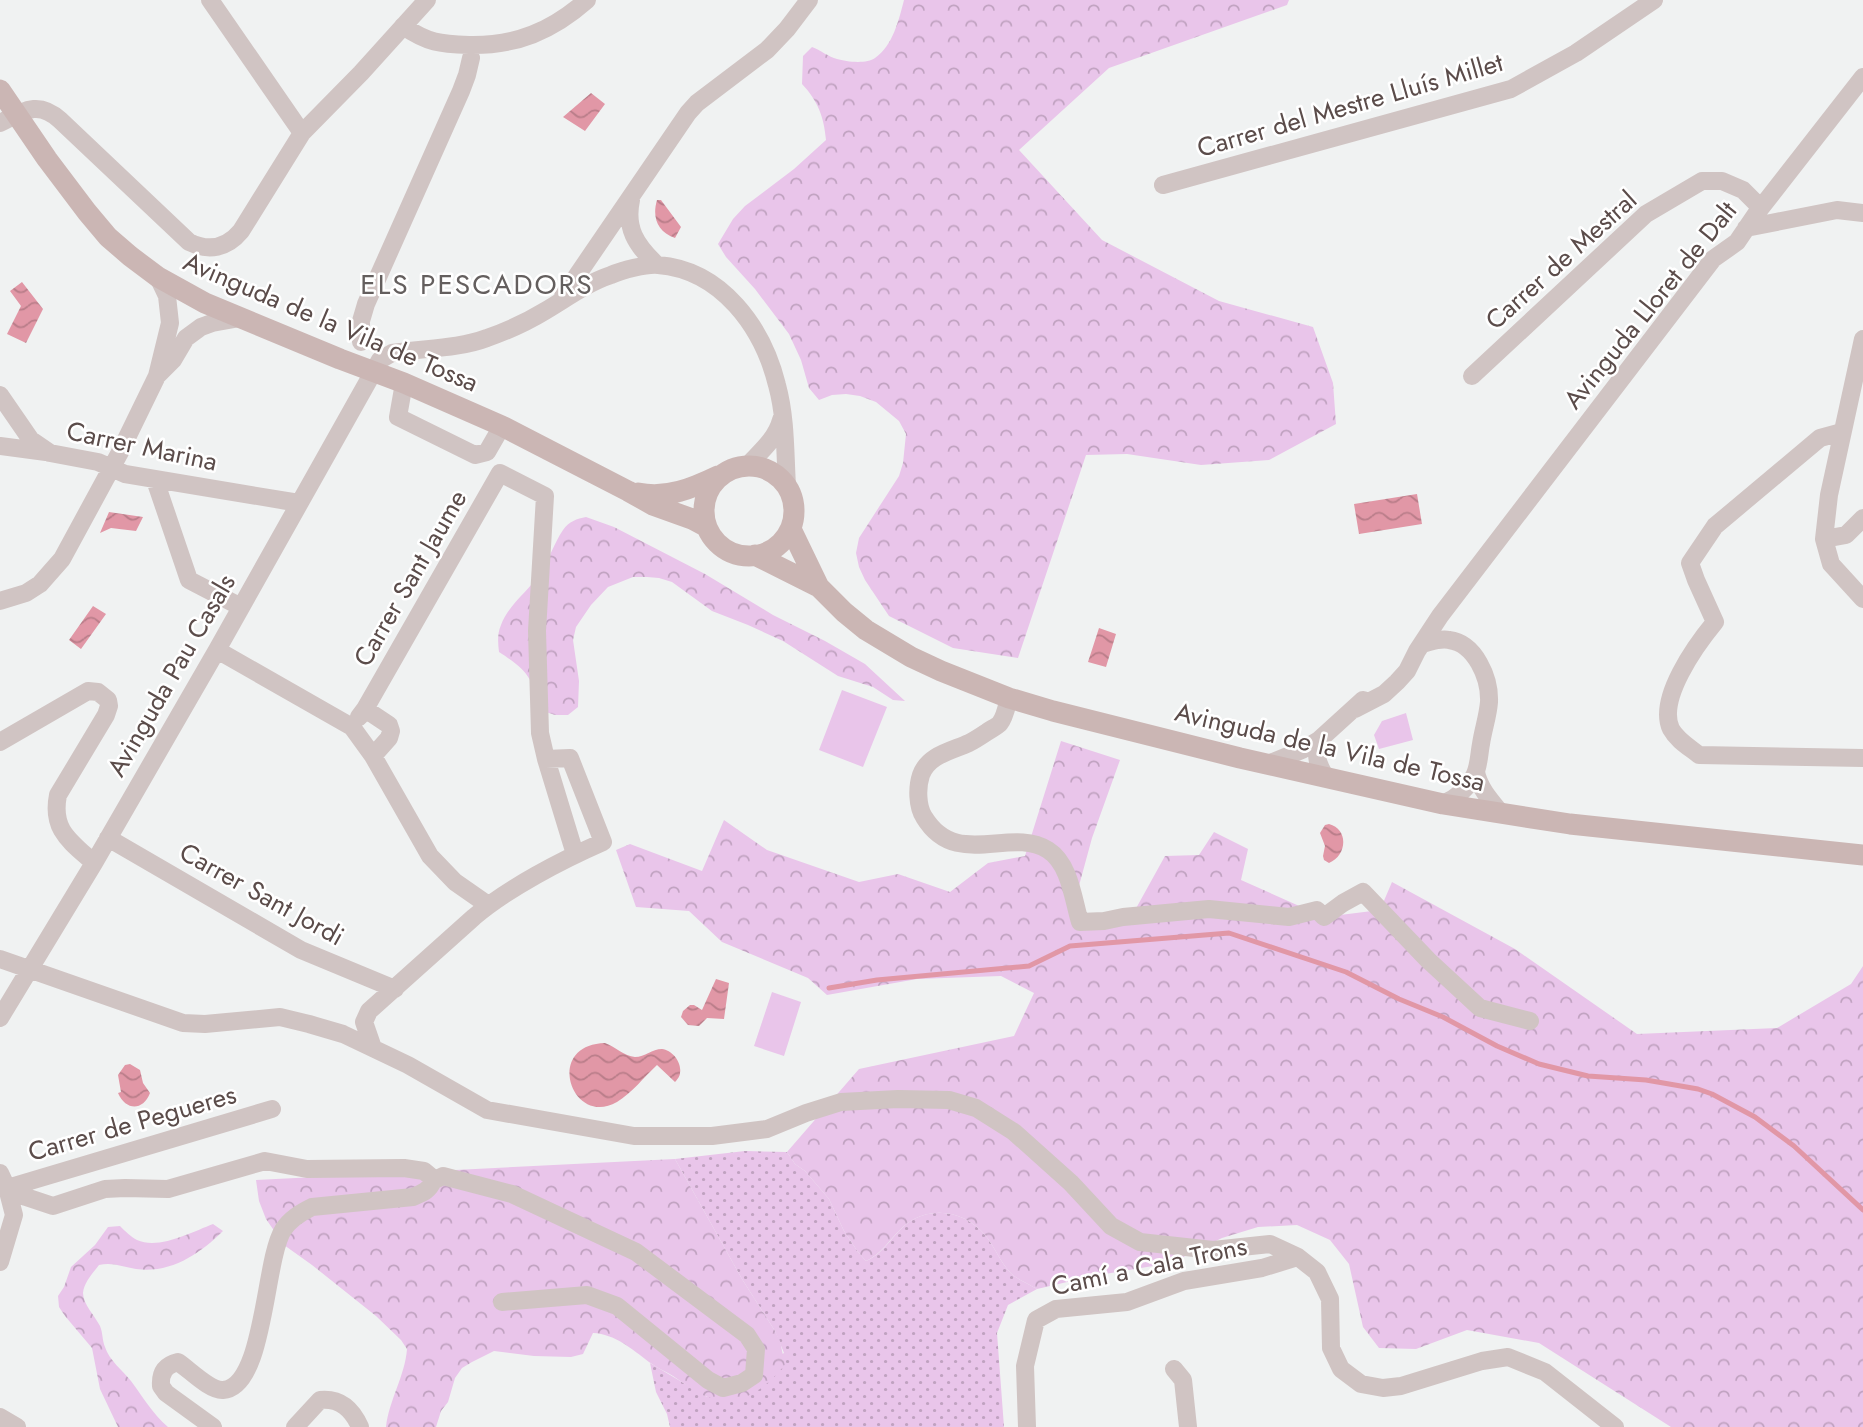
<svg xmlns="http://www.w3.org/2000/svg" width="1863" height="1427" viewBox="0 0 1863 1427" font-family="Jost,sans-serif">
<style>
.grass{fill:url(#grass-dots)}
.forest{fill:url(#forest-crowns)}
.park{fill:#e9c5ea}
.water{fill:url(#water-waves)}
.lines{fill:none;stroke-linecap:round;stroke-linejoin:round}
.stream{stroke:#e197a6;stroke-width:5}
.minor{stroke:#d0c4c3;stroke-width:18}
.major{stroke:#cbb6b4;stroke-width:21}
.labels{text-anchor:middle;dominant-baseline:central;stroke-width:5;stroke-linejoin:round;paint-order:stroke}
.street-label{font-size:26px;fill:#5b4c4a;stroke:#fff}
.neighbourhood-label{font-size:28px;letter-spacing:2px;fill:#645f5e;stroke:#fff}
</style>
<defs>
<pattern id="grass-dots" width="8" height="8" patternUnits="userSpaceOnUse" patternTransform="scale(1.75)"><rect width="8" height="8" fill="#e9c5ea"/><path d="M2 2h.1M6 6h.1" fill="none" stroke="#c0a2c0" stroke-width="1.8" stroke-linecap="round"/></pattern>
<pattern id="forest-crowns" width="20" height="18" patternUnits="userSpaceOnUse" patternTransform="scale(1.75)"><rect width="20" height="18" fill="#e9c5ea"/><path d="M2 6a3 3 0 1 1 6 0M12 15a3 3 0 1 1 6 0" fill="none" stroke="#c0a2c0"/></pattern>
<pattern id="water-waves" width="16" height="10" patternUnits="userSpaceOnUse" patternTransform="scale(1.75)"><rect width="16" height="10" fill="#e197a6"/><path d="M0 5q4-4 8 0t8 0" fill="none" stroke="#b97d89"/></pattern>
</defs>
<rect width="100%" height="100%" fill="#f0f2f2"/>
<path class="grass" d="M745,1151L787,1152L795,1164L805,1171L829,1199L844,1231L858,1252L866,1261C887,1252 894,1230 914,1219C939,1206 968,1214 986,1236C996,1249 1002,1266 1014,1276C1021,1281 1030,1285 1037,1289L1008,1305L997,1333L1004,1427H670L667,1414L656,1392L650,1363L707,1397L784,1353L775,1331L742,1279L675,1159Z"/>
<path class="forest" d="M904,0H1289L1287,5L1109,68L1019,150L1102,240L1219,301L1313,327L1333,383L1336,424L1269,460L1201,465L1127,454L1086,455L1018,658L953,648L889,616L865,580L859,567L856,553L859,538L899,476L903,463L906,434L899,421L876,402L860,396L846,394L832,395L819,400L809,388L801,360L789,334L755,289L726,257L718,244L733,219L745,206L794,169L826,140C824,117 818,101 802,84L803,56L812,47C820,50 829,57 837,59C847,62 867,64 875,58C893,46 899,19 904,0Z
M586,517L614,527L705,574L773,615L825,641L865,664L905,701L893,700L873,687L838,676L783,641L748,625L712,611L672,582L659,578L647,577H633L608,587L591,605L576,627L573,640L579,681L578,707L568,715H555L543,711C530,677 530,672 499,652C498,643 497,634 501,625C508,605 529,591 540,573C549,560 554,543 563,530C569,521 577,519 586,517Z
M1061,741L1120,760L1092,838L1077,893L1085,913L1122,923L1134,912L1165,856L1199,855L1214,832L1248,849L1241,880L1324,917L1380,910L1392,882L1515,949L1637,1034L1777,1028L1851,984L1863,966V1427H1671L1539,1343L1467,1330L1416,1349L1379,1348L1363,1327L1349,1264L1330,1240L1297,1225L1258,1227L1222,1238L1171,1263L1093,1276L1037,1289C1030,1285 1021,1281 1014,1276C1002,1266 996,1249 986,1236C968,1214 939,1206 914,1219C894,1230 886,1252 866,1261L858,1252L844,1231L829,1199L805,1171L795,1164L787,1152L859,1069L1014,1036L1034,993L1001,976L917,979L827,995L808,978L722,942L689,911L636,907L616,850L630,844L702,871L724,820L767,850L859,882L898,874L950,892L988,863L1025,856Z
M675,1159L742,1279L775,1331L780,1341L785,1365C764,1389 740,1410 705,1396C693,1391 684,1383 673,1376C665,1371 657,1368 649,1362C632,1349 615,1334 593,1333L583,1354L571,1357L534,1356L494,1351L472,1362L462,1368L455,1378L448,1402L441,1411L436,1427H386C389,1400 405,1376 407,1349L401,1340L376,1316L312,1265L284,1245L266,1219L259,1201L256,1180Z
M213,1224L223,1231C200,1254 170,1274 136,1269C123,1267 113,1262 99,1265C93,1273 84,1282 83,1293C83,1304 95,1316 100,1326C103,1333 102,1340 105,1347C109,1360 123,1371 131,1381C143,1397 152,1413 168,1427H118L100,1389L92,1348L65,1316L59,1307L58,1296L64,1287L71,1267L95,1245L108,1227L120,1226C125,1231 131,1237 137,1240C159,1250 192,1232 213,1224Z"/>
<path class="park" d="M842,690L887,707L863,767L819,750Z
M1406,713L1413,740L1379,749L1374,735L1382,721Z
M772,992L801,1002L784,1056L754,1046Z"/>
<path class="water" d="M591,93L605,104L585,131L563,117Z
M657,200H661L681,227L675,238C657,232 652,217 657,200Z
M22,282L43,309L26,343L7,334L21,306L10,291Z
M1417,494L1422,524L1359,534L1354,504Z
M109,512L143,517L136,531L111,528L100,533Z
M93,606L106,614L81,649L69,640Z
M1099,628L1116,634L1106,667L1088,662Z
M1329,824C1349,829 1347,856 1329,863L1324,860L1323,856L1325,846L1320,833L1325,825Z
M716,979L729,983L724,1019L707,1018L699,1026L688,1025L681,1017L683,1011L690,1005H694L702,1010Z
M605,1043C616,1047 624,1056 635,1057C645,1057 652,1049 662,1049C672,1050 682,1062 680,1073C680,1076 677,1080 675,1082L657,1065C644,1077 632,1093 617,1102C572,1128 543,1045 605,1043Z
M130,1064L140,1070L143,1083L150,1093C143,1111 126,1111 118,1093L121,1092L118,1075L125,1065Z"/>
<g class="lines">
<path class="stream" d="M829,988L877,980L1029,966L1070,946L1229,933L1346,972L1399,999L1443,1017L1497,1046L1539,1064L1588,1076L1646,1080L1698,1089L1712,1094L1755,1117L1794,1146L1863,1210"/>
<path class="minor" d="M210,0L302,133
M403,26C428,43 440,44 469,45C516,46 552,31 587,0
M0,123C24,111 38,100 60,120L189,242C209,252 227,248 241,231L302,133L361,73L427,0
M1163,185L1511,89L1576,53L1654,0
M631,200C625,228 636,245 656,264
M1746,228L1837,210L1863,213
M563,296L688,113L697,103L767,50L787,29L809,0
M1863,339L1829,495L1824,539L1831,564L1863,599
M361,342V321L366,304L461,91L467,75L471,58
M157,376L173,360L186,338L201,327L212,323L240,318
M1472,376L1646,214L1702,181H1722L1743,190L1761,208
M404,383L398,417L475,455L487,452L502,426
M0,395L31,440L50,453L98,462L125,474L299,503
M1842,432L1820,438L1715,526L1690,563L1696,580L1715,622C1696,645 1657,699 1671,729C1677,740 1689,747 1699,755L1863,758
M0,446L46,452
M748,465C760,452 776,439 781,420
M155,480L189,580L241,607
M1824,539L1846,535L1863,518
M0,601L26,593L40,584L62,559L119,454L157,376L170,323L167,296L158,277
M1422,644C1431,642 1439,638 1449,640C1475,643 1490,678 1489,702C1488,716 1483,730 1481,744C1479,754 1479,767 1474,776C1467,789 1456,798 1443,804
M217,650L352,727L373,756L430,856L455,882L488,905
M1009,698C1007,705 1005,717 1000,723C998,726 991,729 987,732C981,736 975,740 969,743C951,751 928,755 921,775C917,787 917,806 924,817C956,870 1010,826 1048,850C1070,864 1073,899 1080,922L1104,921L1123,917L1209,909L1289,917L1317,910L1324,917L1343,903L1363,892L1428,960L1480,1008L1530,1021
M365,709L500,473L545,496L537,631L540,733L546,759L575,854
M1355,709L1384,694L1397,682L1407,671L1417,651L1440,616L1713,259L1737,242L1756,214L1863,77
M359,717L365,709L389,725L391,731L389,738L373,756
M1319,740C1315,758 1317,762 1326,778
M0,742L88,691L98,692L108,700L109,706L106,715L58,795C51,830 70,841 94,863
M1268,764L1302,750L1319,740L1363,700
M1476,772C1479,788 1491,801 1501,813
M108,838L301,950L395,989
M0,959L183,1023L205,1024L280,1017L309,1024L343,1034L408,1065L487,1110L634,1136H712L767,1129L806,1113L841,1102L898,1099L949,1100L976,1108L1014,1132L1071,1183L1111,1226L1140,1242L1213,1250L1270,1244L1298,1257L1317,1272L1330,1299L1331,1348L1341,1369L1361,1384L1383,1388L1401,1386L1482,1361L1508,1357L1545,1372L1615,1427
M0,1018L94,863L217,650L380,360L392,353C424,348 458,349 487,338C507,331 527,322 545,311C567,298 587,283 611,275C622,270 646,264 658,265C722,270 763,328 777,385C786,418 785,453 787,486
M373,1048L364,1022L369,1011L474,917C508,888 562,860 603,842L570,758L546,759
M0,1173L7,1188L14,1215L0,1262
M433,1181L443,1176L512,1194L636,1252L747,1335L756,1349L754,1375L742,1383L723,1388L708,1380L617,1306L587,1295L502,1302
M7,1188L26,1197L53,1206L105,1189L125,1188L168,1189L265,1161L307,1169L404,1168L424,1171L430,1176L433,1181C429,1191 422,1193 413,1197L312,1207C300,1213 290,1219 283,1230C264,1261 265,1387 223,1390C210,1391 190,1370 178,1362C166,1365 160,1372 161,1386L166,1393L213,1427
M7,1188L272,1109
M1174,1369L1183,1380L1188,1427
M0,1417L17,1427
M295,1427L320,1400C340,1398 352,1409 360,1427
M1027,1427L1025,1366L1036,1320L1056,1309L1127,1302L1184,1281L1262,1268L1298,1257"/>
<path class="major" d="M0,90L47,159L87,212L108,237L130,256L158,277L205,303L340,359L404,383L502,426L628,491L653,505L692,519L707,527
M704 511a45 45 0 1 1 90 0a45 45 0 1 1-90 0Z
M638,493C667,499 693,488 718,476
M791,529L819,587
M755,555L819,587L844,612L866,630L911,657L941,671L1009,698L1053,711L1240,758L1443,804L1570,824L1863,855"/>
</g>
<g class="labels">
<g class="street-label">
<text transform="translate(1350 105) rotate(-16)">Carrer del Mestre Lluís Millet</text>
<text transform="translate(1561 260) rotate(-42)">Carrer de Mestral</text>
<text transform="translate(1650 305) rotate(-51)">Avinguda Lloret de Dalt</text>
<text transform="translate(331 322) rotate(23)">Avinguda de la Vila de Tossa</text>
<text transform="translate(142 446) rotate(12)">Carrer Marina</text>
<text transform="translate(410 578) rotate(-60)">Carrer Sant Jaume</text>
<text transform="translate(171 675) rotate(-60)">Avinguda Pau Casals</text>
<text transform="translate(1330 747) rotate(13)">Avinguda de la Vila de Tossa</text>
<text transform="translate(262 894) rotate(29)">Carrer Sant Jordi</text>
<text transform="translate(132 1123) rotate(-16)">Carrer de Pegueres</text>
<text transform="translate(1149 1266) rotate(-12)">Camí a Cala Trons</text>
</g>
<g class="neighbourhood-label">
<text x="477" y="284">ELS PESCADORS</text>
</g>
</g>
</svg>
